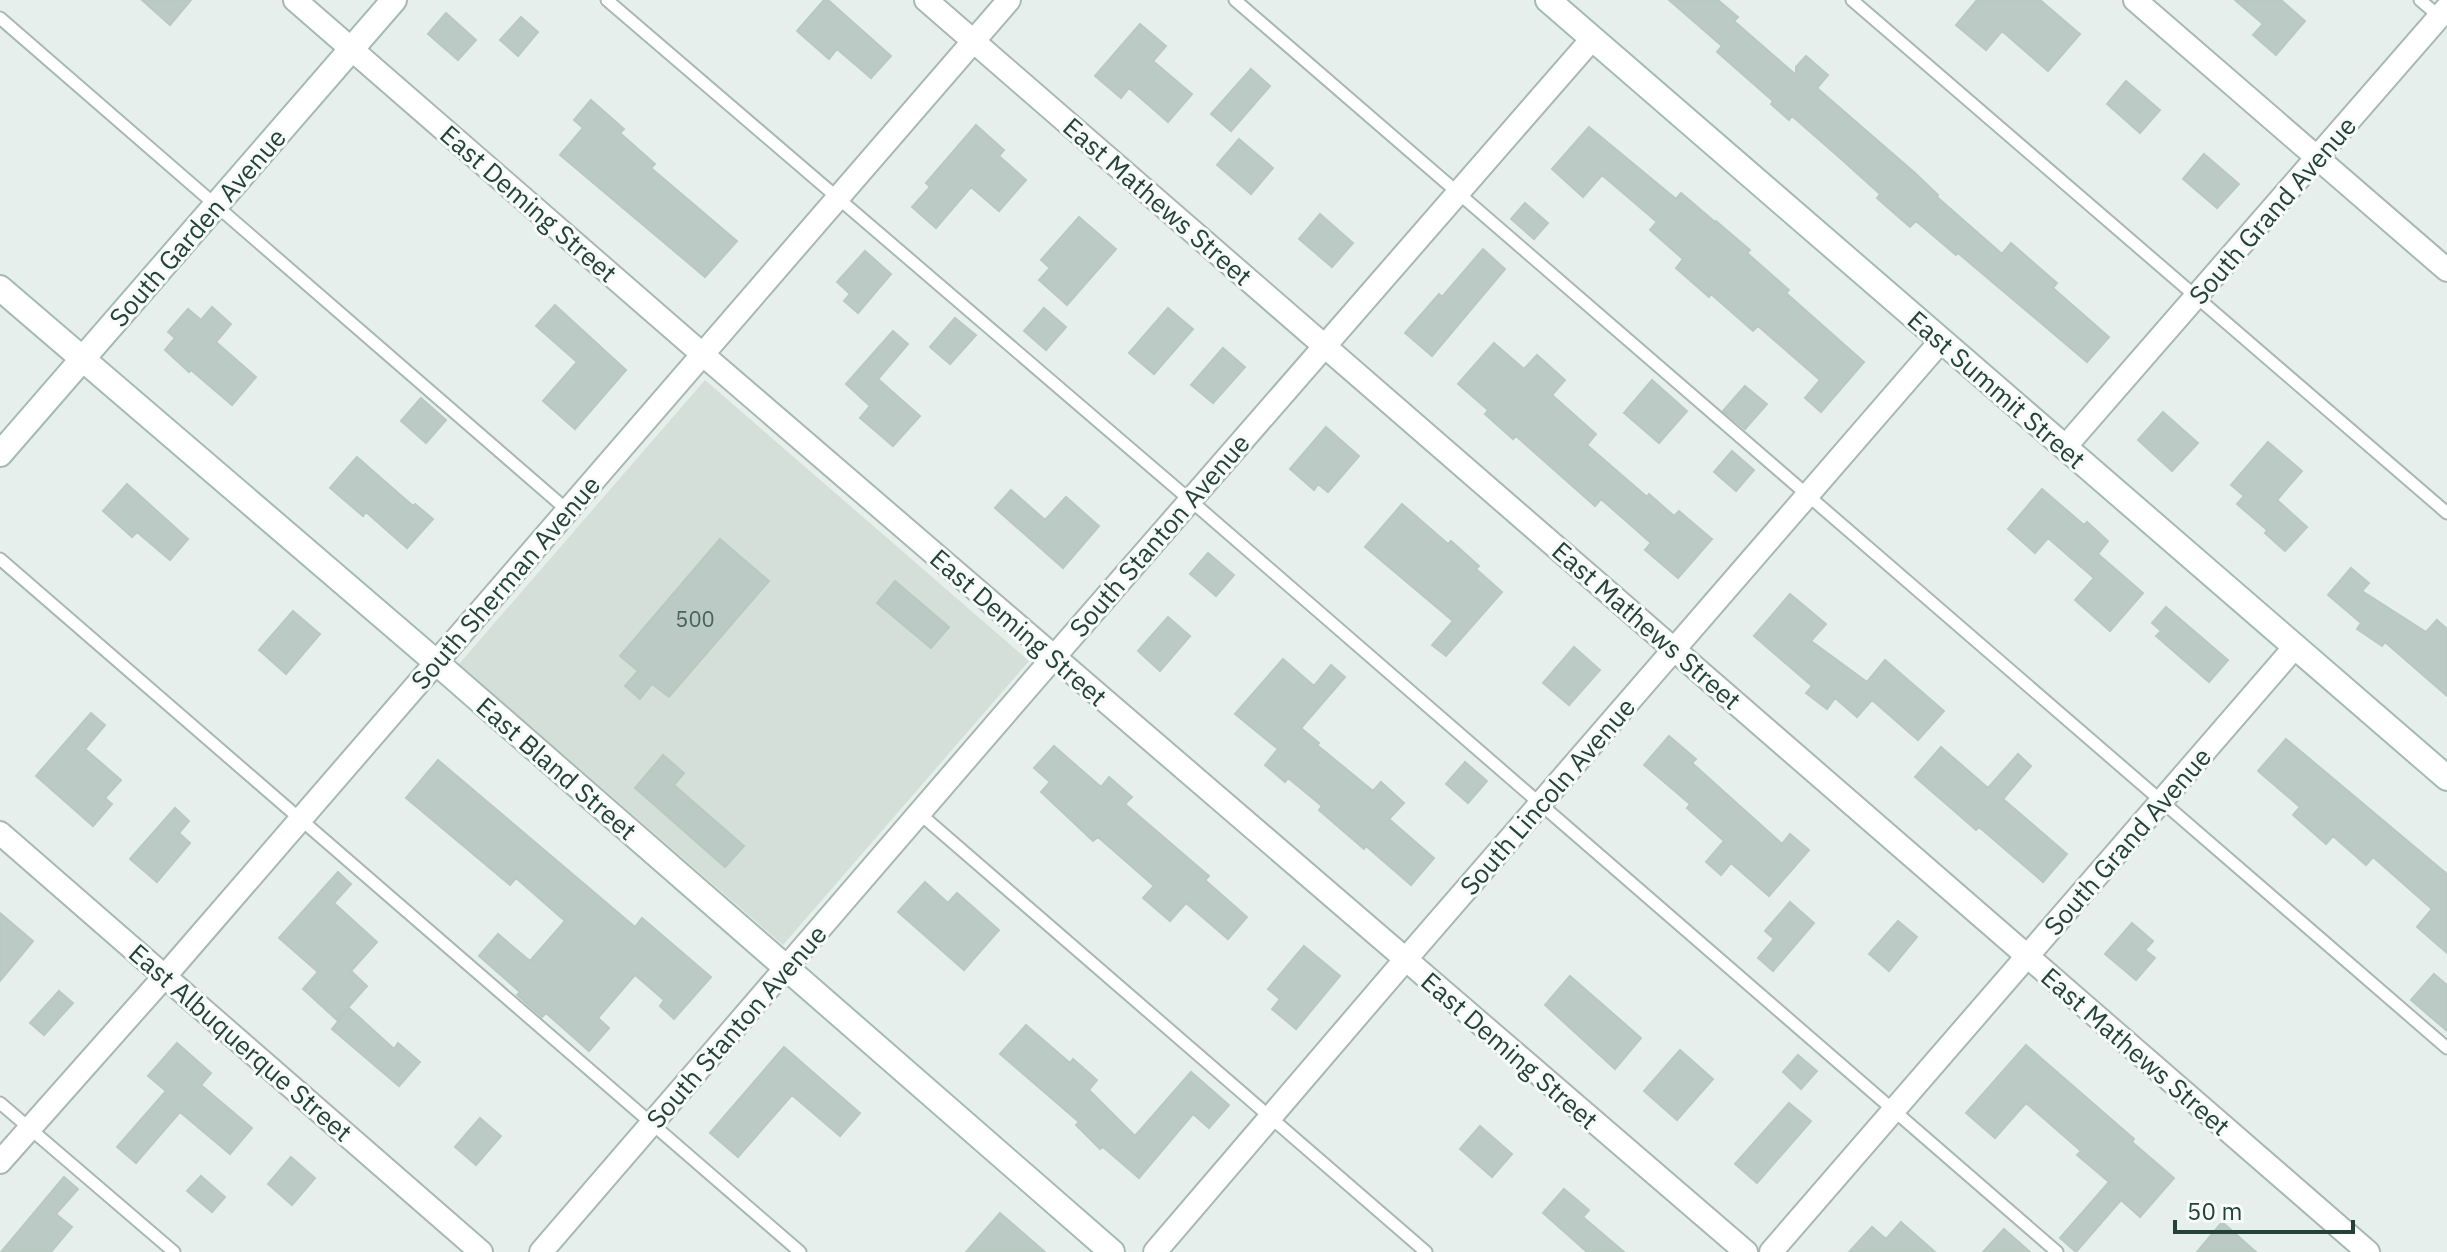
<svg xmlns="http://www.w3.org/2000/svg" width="2447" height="1252" viewBox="0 0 2447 1252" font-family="'IBM Plex Sans',sans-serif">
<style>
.built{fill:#d4dfda}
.building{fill:#bbcac4;stroke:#b8c9c2;stroke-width:2}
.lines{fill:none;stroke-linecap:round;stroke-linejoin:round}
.lane-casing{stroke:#a8b8b2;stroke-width:15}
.street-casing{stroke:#a8b8b2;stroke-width:26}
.secondary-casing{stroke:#a4bbb3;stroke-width:28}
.lane{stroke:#fff;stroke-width:11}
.street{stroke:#fff;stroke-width:22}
.secondary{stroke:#fff;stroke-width:24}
.labels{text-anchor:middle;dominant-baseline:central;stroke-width:6;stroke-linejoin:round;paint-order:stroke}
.number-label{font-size:22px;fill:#4a645c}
.street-label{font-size:26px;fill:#24423a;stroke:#f7fbf9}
</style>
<rect width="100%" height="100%" fill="#e6efeb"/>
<path class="built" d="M705,380L1029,661L783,945L459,664Z"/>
<path class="building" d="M142,0H191L170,25Z
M824,0H828L891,56L871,78L837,49L829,59L797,31Z
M1669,0H1718L1738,17L1734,21L1796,75V67L1806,56L1828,75L1817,88L1915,173L1938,195L1937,197L2002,254L2011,243L2057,283L2053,288L2109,337L2087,362L1958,253L1956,255L1916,221L1910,227L1877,198L1880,194L1840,158L1792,116L1789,120L1771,104L1773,101L1717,52L1722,46Z
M1977,0H2040L2080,34L2048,71L2002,31L1986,50L1956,25Z
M2235,0H2281L2305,21L2276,55L2253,35L2263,24Z
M446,13L476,40L458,60L428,34Z
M521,17L538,32L518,56L500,40Z
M1140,24L1166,46L1153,61L1192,94L1168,122L1129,88L1121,98L1095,76Z
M1251,69L1270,86L1231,131L1211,114Z
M2126,81L2160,110L2140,133L2107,104Z
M591,100L624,129L620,133L655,164L651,168L737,241L705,277L560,155L583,128L574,120Z
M976,125L1004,150L999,156L1026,180L999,211L971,187L936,228L912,207L930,187L926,183Z
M1589,127L1676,199L1681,193L1715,222L1716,221L1750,250L1747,253L1789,290L1786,293L1864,362L1821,412L1805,398L1820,380L1758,326L1753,331L1711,294L1709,297L1676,268L1683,259L1650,230L1657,222L1602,175L1583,197L1552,169Z
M1239,139L1273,168L1251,194L1217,165Z
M2204,154L2239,184L2217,208L2183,179Z
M1525,203L1548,223L1534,239L1511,219Z
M1320,214L1353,243L1332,267L1299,239Z
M1079,217L1116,249L1067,305L1039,280L1050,268L1041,260Z
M1483,249L1505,269L1432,356L1405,333L1439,294L1442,297Z
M865,251L891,274L858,313L844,301L850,294L837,282Z
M555,305L626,370L575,429L543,401L577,362L536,326Z
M212,307L231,324L216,342L256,377L232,405L191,370L189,372L165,350L175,338L168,332L188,309L201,320Z
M1044,308L1066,327L1046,350L1024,331Z
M1168,308L1193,329L1154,374L1129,353Z
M955,318L976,335L950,364L930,347Z
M893,331L908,344L878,379L920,416L893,446L860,418L870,406L846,384Z
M1494,343L1524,369L1537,355L1565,380L1552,395L1596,434L1587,445L1647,497L1649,494L1674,516L1679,511L1712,539L1678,578L1645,550L1651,543L1601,499L1595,506L1516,436L1513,439L1485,414L1488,410L1458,384Z
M1223,348L1245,367L1213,403L1191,385Z
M1652,380L1687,411L1659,443L1624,413Z
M1745,386L1767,404L1745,429L1723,411Z
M421,398L446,420L426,443L401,421Z
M2163,412L2198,443L2172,471L2138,440Z
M1326,427L1359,456L1328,492L1318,484L1314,490L1290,469Z
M2268,442L2302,471L2277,500L2307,527L2285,551L2265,533L2267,530L2237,504L2244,496L2231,485Z
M1732,451L1754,470L1736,491L1714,472Z
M357,457L413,506L415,504L433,519L407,548L366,512L363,516L330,488Z
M127,484L188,539L170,560L137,532L132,537L103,511Z
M2042,489L2084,525L2087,522L2108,541L2098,554L2143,593L2110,631L2075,600L2094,578L2048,538L2035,553L2008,529Z
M1011,490L1045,520L1066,497L1099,526L1063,568L995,508Z
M1402,504L1448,544L1451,541L1479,566L1476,569L1502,592L1446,656L1432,645L1453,621L1365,547Z
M720,539L769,581L669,697L652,684L640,699L625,686L638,671L620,656Z
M1208,553L1234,575L1216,596L1190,574Z
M2351,568L2369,583L2362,591L2426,632L2437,620L2447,629V696L2385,642L2382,646L2357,629L2361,623L2328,595Z
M895,581L949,627L931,648L877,603Z
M1790,594L1826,624L1811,641L1867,682L1885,660L1944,711L1918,740L1872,700L1857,717L1835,698L1827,709L1806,693L1812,686L1754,636Z
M2166,607L2228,660L2209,682L2156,636L2161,631L2152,623Z
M293,611L320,634L286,674L259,650Z
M1168,617L1190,636L1160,671L1138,651Z
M1574,647L1600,670L1569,705L1543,683Z
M1283,659L1314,686L1331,665L1345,677L1301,728L1319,743L1317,745L1373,791L1381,782L1404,803L1389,819L1434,858L1411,885L1366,846L1364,849L1319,810L1322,806L1288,778L1285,782L1265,765L1278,749L1235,714Z
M91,713L105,725L85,749L121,780L105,798L112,804L93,826L36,776Z
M1669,736L1696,759L1692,763L1782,844L1790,834L1809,850L1769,896L1731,863L1721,875L1706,862L1724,841L1687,808L1690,804L1644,765Z
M2286,739L2447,874V953L2417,927L2432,909L2373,857L2366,865L2333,836L2326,844L2293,815L2300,807L2258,771Z
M1054,746L1101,787L1109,777L1132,797L1125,804L1209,876L1205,880L1247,917L1228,939L1186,903L1170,921L1143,898L1154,886L1098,837L1093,841L1041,792L1050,782L1034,768Z
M1941,747L1988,788L2018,754L2031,766L2003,799L2067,854L2043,882L1979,827L1976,830L1915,777Z
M663,755L684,773L674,785L744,846L725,867L635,788Z
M438,760L635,927L642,918L711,977L674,1019L660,1006L664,1000L635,975L598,1018L609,1028L589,1051L546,1013L542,1017L517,995L520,992L479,956L498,934L530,961L565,921L516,878L510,885L406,798Z
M1465,762L1487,781L1468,803L1446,784Z
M175,808L189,821L179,833L190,843L157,882L130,859Z
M338,872L351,884L334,903L377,942L351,971L367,986L337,1020L303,989L318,972L279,938Z
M925,882L948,903L957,893L999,930L964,970L898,912Z
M1790,902L1814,923L1773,971L1758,958L1774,939L1765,931Z
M0,913L33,941L0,981Z
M1898,921L1917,937L1889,971L1869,954Z
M2132,923L2153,941L2145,950L2155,958L2136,980L2105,954Z
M1304,946L1340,976L1296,1029L1272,1009L1280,999L1268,989Z
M2434,974L2447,985V1031L2411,1000Z
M1570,976L1641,1038L1615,1069L1545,1005Z
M59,991L73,1003L44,1035L30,1023Z
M349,1008L394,1049L398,1043L420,1062L399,1086L332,1029Z
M1026,1025L1070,1063L1073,1059L1097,1080L1089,1090L1135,1136L1191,1072L1229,1105L1209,1128L1193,1114L1139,1178L1103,1147L1100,1149L1076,1125L1079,1122L1000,1054Z
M177,1043L211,1073L201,1085L252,1128L230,1154L180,1112L136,1163L117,1147L166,1091L148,1076Z
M2026,1045L2134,1139L2132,1142L2174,1178L2140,1217L2121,1200L2076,1252L2060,1238L2109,1182L2077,1155L2081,1151L2026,1103L1995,1138L1966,1113Z
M784,1047L860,1113L840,1136L792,1095L738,1157L710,1133Z
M1680,1050L1713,1079L1677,1120L1644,1091Z
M1798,1055L1817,1071L1801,1089L1783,1072Z
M1789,1103L1811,1121L1757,1183L1735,1164Z
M480,1118L501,1136L476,1165L455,1147Z
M1480,1126L1512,1154L1492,1177L1460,1149Z
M291,1157L315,1178L292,1205L268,1184Z
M201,1176L225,1197L212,1212L187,1191Z
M64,1177L78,1189L56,1214L72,1227L51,1252H1Z
M1564,1189L1589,1210L1583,1217L1624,1252H1587L1543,1213Z
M1000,1213L1045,1252H966Z
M1901,1222L1935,1252H1849L1872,1227L1886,1239Z
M2222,1222L2256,1252H2197Z
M2004,1229L2030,1252H1983Z"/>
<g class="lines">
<defs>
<path id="lane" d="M607,0L1190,500L2057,1252
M1235,0L2447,1048
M1852,0L2447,513
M2420,0L2440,17
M0,18L567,510
M0,559L800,1252
M919,813L1426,1252
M0,1103L174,1252"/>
<path id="street" d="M295,0L701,353L1746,1252
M926,0L2368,1252
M2135,0L2447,270
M2065,447L2447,8
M0,833L481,1252
M0,1162L165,976L1009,0
M541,1252L1034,680L1592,39
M1155,1252L1405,960L1941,341
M1771,1252L2294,648"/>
<path id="secondary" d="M1548,0L2447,778
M0,288L437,663L1112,1252
M0,454L394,0"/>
</defs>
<use href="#lane" class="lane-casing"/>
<use href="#street" class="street-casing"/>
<use href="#secondary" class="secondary-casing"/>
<use href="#lane" class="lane"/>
<use href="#street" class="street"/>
<use href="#secondary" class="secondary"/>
</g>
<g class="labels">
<g class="number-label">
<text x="695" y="618">500</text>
</g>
<g class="street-label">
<text transform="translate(1158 201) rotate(41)">East Mathews Street</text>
<text transform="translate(529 203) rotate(41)">East Deming Street</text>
<text transform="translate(2272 210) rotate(-49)">South Grand Avenue</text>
<text transform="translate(197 227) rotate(-49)">South Garden Avenue</text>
<text transform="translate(1997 389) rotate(41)">East Summit Street</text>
<text transform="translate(1159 535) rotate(-49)">South Stanton Avenue</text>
<text transform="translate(505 582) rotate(-49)">South Sherman Avenue</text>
<text transform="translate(1647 625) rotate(41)">East Mathews Street</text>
<text transform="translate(1019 627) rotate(41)">East Deming Street</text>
<text transform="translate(557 768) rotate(41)">East Bland Street</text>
<text transform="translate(1547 796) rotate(-49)">South Lincoln Avenue</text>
<text transform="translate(2127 841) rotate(-49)">South Grand Avenue</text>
<text transform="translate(736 1026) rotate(-49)">South Stanton Avenue</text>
<text transform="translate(241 1042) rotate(41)">East Albuquerque Street</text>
<text transform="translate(1510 1050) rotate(41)">East Deming Street</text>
<text transform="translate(2136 1051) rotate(41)">East Mathews Street</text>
</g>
</g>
<path d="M2175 1220v12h178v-12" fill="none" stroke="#24423a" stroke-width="4"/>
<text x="2187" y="1220" font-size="24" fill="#24423a" stroke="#f7fbf9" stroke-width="6" paint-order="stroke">50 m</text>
</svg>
